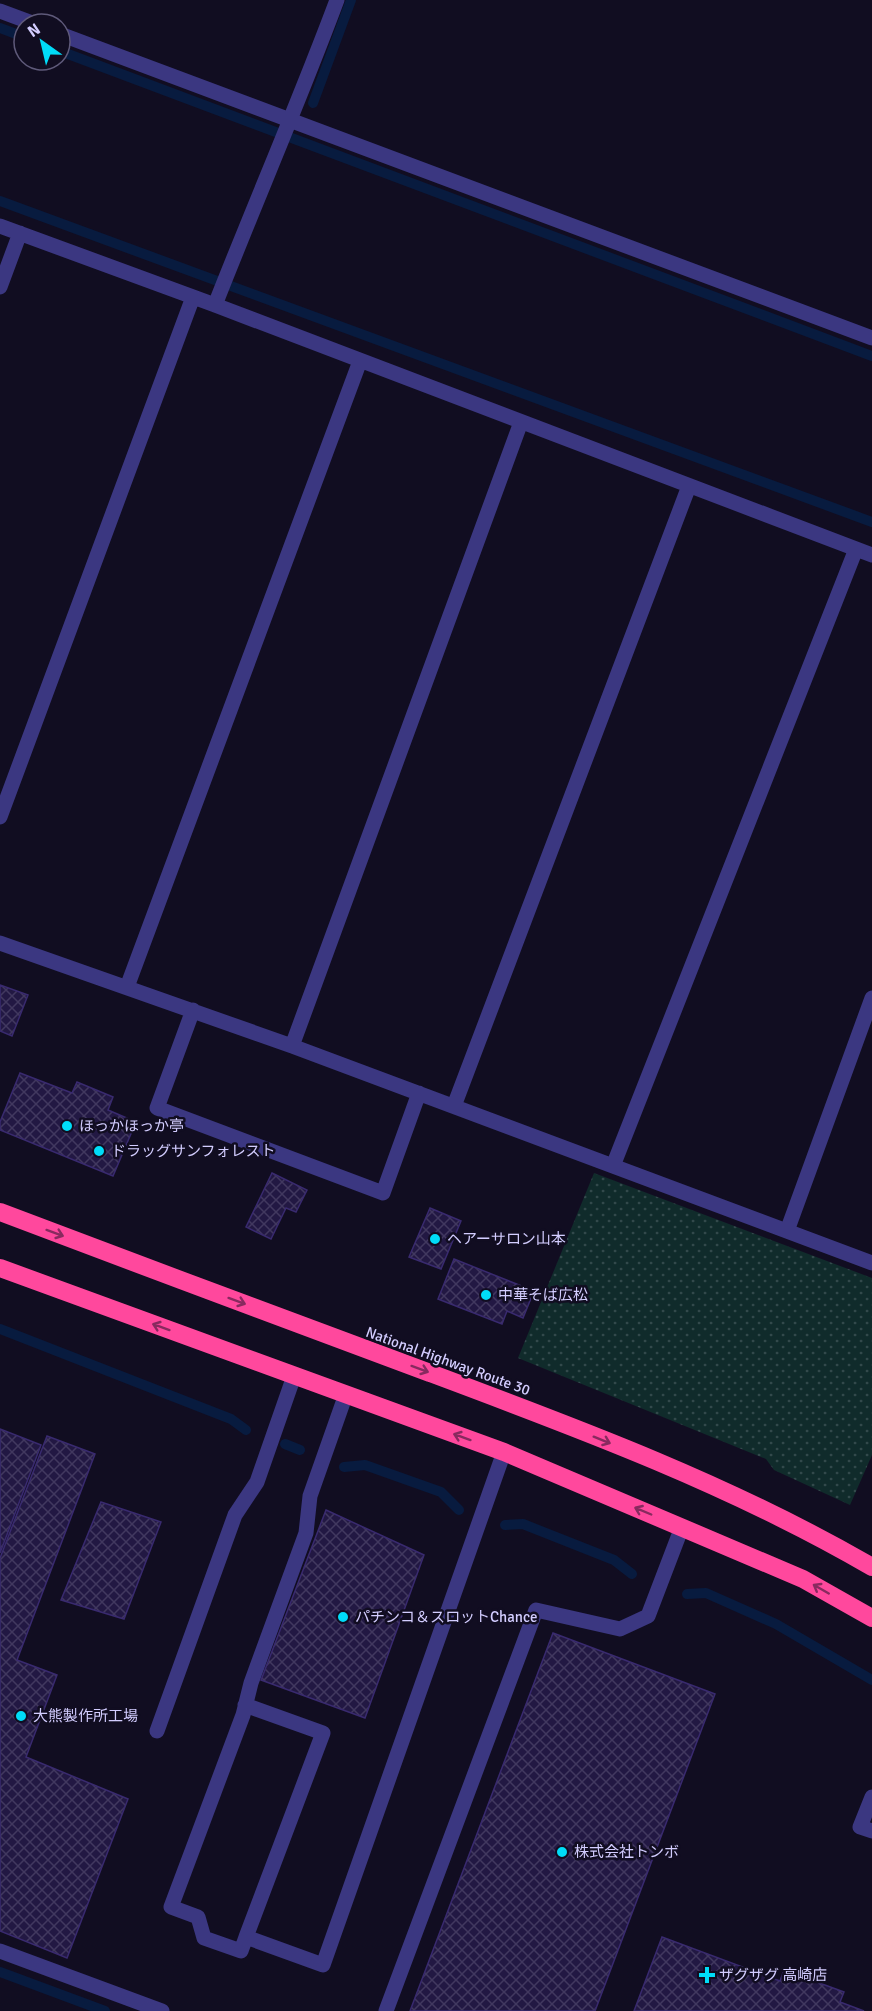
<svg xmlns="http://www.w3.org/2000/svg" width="872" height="2011" viewBox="0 0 872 2011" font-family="Signika,'Noto Sans JP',sans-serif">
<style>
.grass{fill:url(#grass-dots)}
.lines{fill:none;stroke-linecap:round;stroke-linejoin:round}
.stream{stroke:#081b3f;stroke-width:10}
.building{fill:url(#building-cross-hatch);stroke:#392a6f;stroke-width:1.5}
.lane{stroke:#3b3781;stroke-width:15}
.street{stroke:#3b3781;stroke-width:15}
.highway{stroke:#ff489d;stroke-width:18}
.oneway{stroke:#882a5f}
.poi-dot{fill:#00dcf8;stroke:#110d21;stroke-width:2}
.labels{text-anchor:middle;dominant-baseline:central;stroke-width:5;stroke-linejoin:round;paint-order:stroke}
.poi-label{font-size:15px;fill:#d3cdff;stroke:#110d21;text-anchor:start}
.street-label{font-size:15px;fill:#d3cdff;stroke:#110d21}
</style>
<defs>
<pattern id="grass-dots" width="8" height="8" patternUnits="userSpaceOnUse" patternTransform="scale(1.5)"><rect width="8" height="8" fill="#102b2b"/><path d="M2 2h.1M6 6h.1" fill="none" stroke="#32494b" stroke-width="1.8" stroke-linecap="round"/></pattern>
<pattern id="building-cross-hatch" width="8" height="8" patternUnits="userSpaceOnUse" patternTransform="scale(1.5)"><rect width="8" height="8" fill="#221843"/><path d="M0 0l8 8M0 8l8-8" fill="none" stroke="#41385f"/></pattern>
</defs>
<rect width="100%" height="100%" fill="#110d21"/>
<path class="grass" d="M594,1173L872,1278V1455L850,1505L774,1470L766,1459L518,1358Z"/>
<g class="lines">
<path class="stream" d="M0,28L24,37
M60,51L872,356
M313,103L351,0
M0,201L872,522
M0,1329L231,1419L246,1430
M285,1444L300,1450
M344,1467L365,1465L441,1492L459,1510
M505,1525L523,1524L614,1560L632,1574
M687,1594L706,1593L776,1624L872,1680
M0,1972L105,2011"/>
</g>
<path class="building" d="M0,985L28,995L12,1036L0,1031Z
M20,1073L72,1093L77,1082L113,1097L108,1110L136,1122L113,1176L0,1130V1122Z
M272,1173L307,1190L296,1212L286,1208L271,1239L246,1227Z
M430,1208L461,1221L441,1269L409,1257Z
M454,1259L534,1291L523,1318L507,1311L502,1324L438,1299Z
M0,1429L41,1445L0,1553Z
M47,1436L95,1454L17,1660L57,1675L26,1757L128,1799L67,1958L0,1931V1558Z
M101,1502L161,1522L124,1619L61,1600Z
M326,1510L424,1555L365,1718L261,1680Z
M553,1633L715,1694L595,2011H410Z
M662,1937L780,1981L784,1970L844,1992L840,2002L864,2011H634Z"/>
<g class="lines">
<path class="lane" d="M346,1394L310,1496L306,1533L251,1683L243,1715L171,1907L198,1917L204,1938L241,1951L246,1937L323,1965L504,1452
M245,1705L323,1733L246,1937
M157,1731L235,1515L257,1482L294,1376
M872,1797L860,1827L872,1831
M386,2011L536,1610L620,1629L648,1616L682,1527"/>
<path class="street" d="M0,11L35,24
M60,34L872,338
M0,226L215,305L872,555
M0,287L20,233
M215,305C255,203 299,102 337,0
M0,817L193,297
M0,943L292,1046L872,1263
M127,987L360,361
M193,1010L157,1108L383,1193L419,1093
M292,1046L521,422
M454,1106L689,486
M613,1166L856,549
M787,1231L872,998
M0,1951L162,2011"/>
<path class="highway" d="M0,1212C143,1266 287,1320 430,1373C580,1429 733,1486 872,1567
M0,1268L504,1452L803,1579L872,1618"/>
</g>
<defs><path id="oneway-shaft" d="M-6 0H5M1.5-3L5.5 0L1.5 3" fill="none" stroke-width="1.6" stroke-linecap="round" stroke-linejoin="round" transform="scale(1.5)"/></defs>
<g class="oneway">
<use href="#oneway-shaft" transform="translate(55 1233) rotate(20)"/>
<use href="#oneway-shaft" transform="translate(237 1301) rotate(20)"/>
<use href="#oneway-shaft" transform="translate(161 1327) rotate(-160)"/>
<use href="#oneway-shaft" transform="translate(420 1369) rotate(20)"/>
<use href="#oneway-shaft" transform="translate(462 1437) rotate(-160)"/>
<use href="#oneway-shaft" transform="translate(602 1440) rotate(22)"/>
<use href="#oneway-shaft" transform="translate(643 1511) rotate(-157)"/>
<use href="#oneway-shaft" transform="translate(821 1589) rotate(-150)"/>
</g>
<g class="poi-dot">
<circle cx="67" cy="1126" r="6"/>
<circle cx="99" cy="1151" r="6"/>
<circle cx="435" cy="1239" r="6"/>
<circle cx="486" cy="1295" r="6"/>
<circle cx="343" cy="1617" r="6"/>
<circle cx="21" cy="1716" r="6"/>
<circle cx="562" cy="1852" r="6"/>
<path d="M704 1966h6v6h6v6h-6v6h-6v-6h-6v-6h6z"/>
</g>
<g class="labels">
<g class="poi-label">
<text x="79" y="1126">ほっかほっか亭</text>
<text x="111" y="1151">ドラッグサンフォレスト</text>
<text x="447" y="1239">ヘアーサロン山本</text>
<text x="498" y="1295">中華そば広松</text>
<text x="355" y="1617">パチンコ＆スロットChance</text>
<text x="33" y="1716">大熊製作所工場</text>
<text x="574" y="1852">株式会社トンボ</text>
<text x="719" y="1975">ザグザグ 高崎店</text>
</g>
<g class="street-label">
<text transform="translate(448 1361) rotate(20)">National Highway Route 30</text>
</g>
</g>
<g transform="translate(42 42) rotate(326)"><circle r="28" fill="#110d21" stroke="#5f5a7a" stroke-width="1.5"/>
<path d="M0-4.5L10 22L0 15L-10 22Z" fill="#00dcf8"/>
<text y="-9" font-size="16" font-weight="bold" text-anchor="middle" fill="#d3cdff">N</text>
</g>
</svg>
